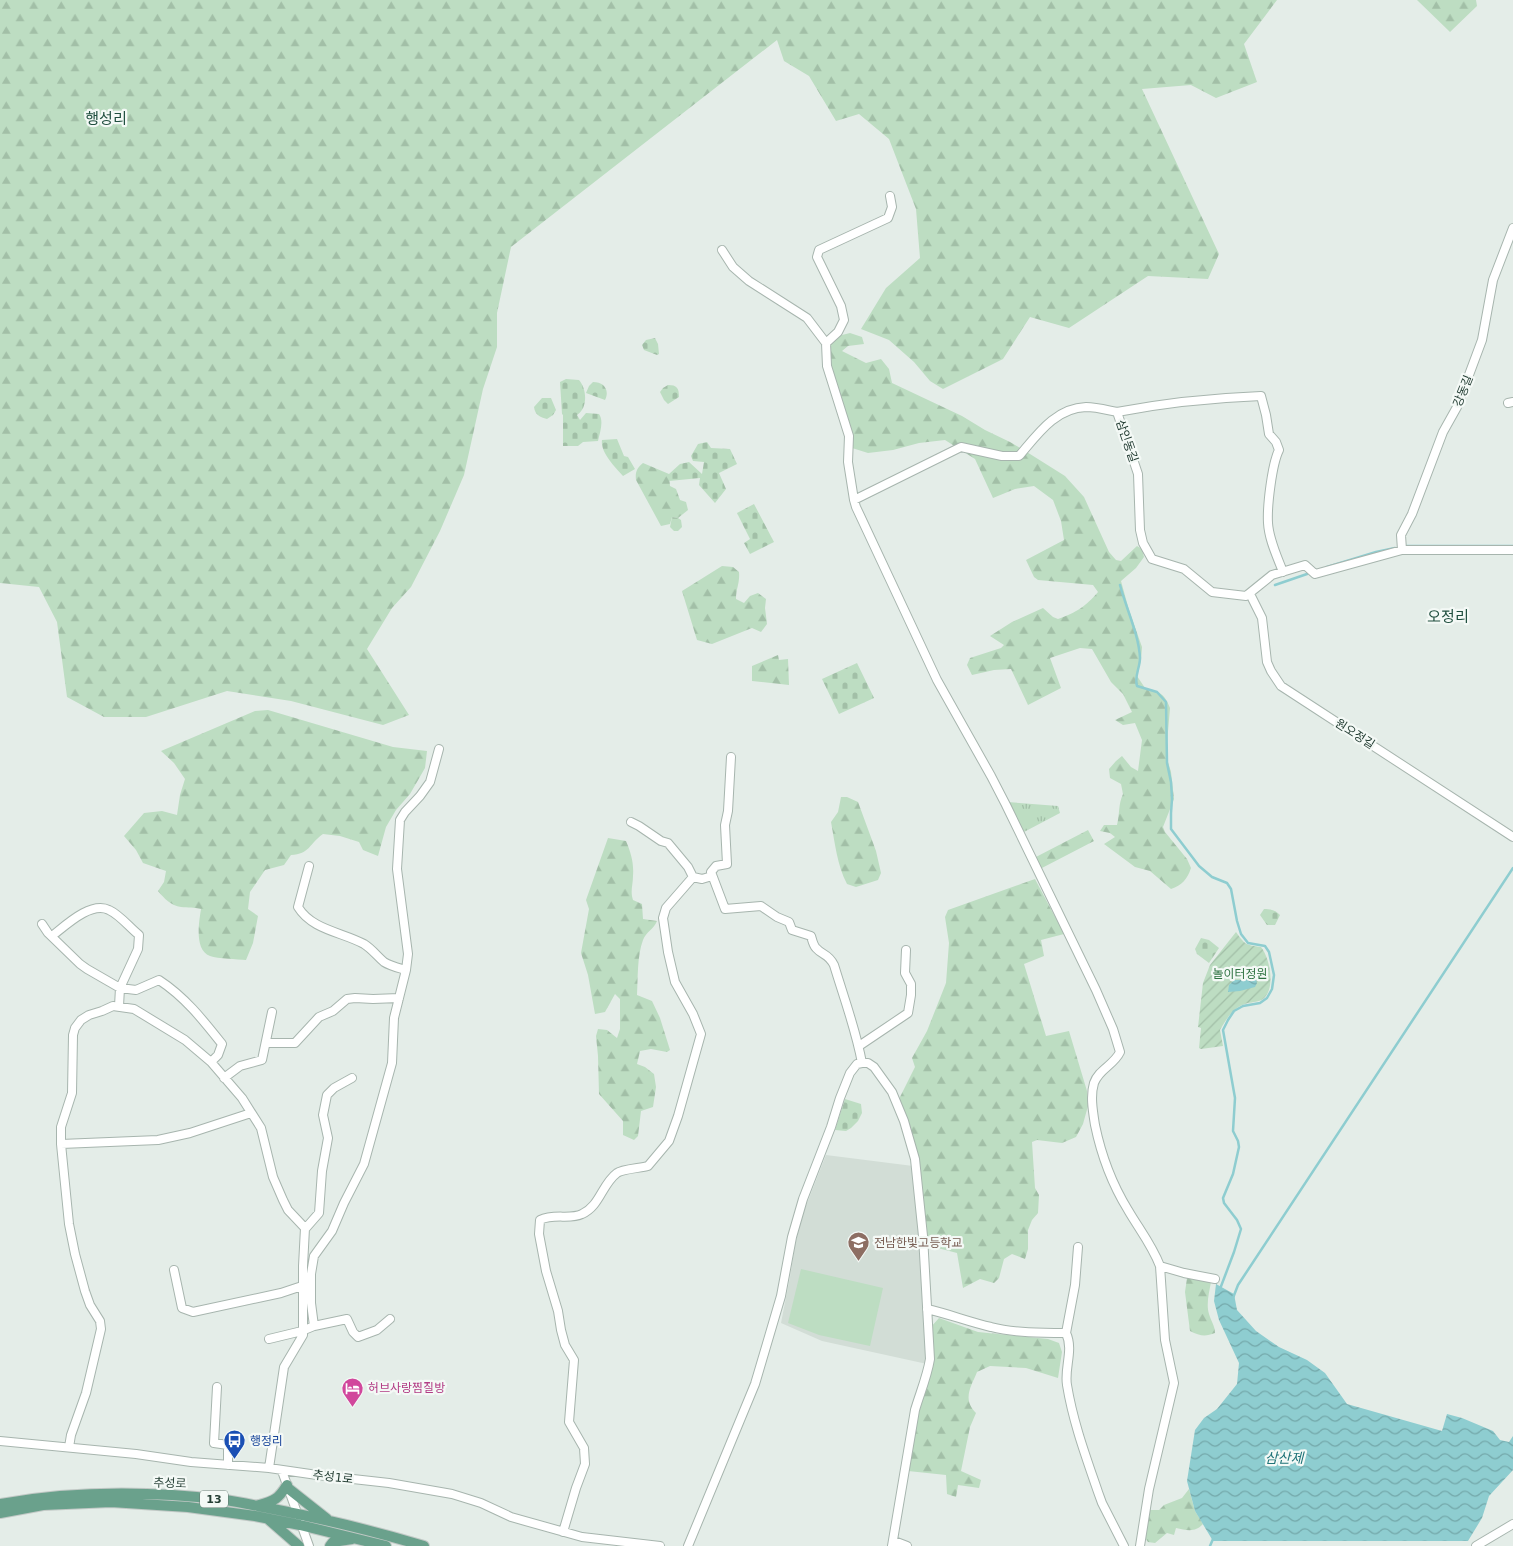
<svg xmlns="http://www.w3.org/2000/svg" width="1513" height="1546" viewBox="0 0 1513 1546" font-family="'DejaVu Sans','Noto Sans KR',sans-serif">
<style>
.built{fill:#d2ddd6}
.grass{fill:url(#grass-tufts)}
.forest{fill:url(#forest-firs)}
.cemetery{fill:url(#cemetery-stones)}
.park{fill:#bdddc2}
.garden{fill:url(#garden-furrows)}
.water{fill:url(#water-waves)}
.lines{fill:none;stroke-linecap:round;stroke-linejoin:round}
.stream{stroke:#8ecdd0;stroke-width:2.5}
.minor-casing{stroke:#a7b5ae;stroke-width:10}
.major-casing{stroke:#c2c9c6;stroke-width:12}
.minor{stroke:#fff;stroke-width:8}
.major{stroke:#6aa18c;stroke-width:10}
.labels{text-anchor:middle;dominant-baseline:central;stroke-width:4.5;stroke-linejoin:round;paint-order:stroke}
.shield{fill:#f4f9f6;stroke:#62766e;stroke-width:1}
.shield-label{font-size:11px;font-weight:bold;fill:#243e34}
.street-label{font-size:12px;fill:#243e34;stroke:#f4f9f6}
.park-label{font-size:12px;fill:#2f7342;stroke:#f4f9f6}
.education-label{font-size:12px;fill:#785e54;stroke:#f4f9f6;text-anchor:start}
.hotel-label{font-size:12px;fill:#b23c85;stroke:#f4f9f6;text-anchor:start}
.transit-label{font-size:12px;fill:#164399;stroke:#f4f9f6;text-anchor:start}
.water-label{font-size:14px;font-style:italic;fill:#1f7378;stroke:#f4f9f6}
.quarter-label{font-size:15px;fill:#204f3f;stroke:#f4f9f6}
</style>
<defs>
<pattern id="grass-tufts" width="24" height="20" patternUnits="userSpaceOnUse" patternTransform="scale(1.25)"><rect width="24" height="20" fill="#bdddc2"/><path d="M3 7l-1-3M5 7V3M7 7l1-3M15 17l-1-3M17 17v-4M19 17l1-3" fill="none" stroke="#a2bfa7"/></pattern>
<pattern id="forest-firs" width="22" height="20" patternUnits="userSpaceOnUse" patternTransform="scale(1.25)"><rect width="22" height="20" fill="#bdddc2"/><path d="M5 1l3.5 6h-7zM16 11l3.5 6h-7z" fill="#a2bfa7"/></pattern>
<pattern id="cemetery-stones" width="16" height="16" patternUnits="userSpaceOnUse" patternTransform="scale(1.25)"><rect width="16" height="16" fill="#bdddc2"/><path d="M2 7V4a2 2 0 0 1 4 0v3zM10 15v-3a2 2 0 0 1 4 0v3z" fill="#a2bfa7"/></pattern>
<pattern id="garden-furrows" width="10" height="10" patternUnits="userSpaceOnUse" patternTransform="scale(1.25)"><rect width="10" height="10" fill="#bdddc2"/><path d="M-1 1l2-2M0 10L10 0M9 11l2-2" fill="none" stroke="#a2bfa7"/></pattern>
<pattern id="water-waves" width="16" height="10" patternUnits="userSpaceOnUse" patternTransform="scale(1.25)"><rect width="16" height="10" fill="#8ecdd0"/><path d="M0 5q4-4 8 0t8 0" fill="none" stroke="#74a8aa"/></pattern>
</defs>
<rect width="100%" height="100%" fill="#e4ede8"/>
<path class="built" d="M826,1155L913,1166L918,1197L927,1364L822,1341L781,1323L790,1277L795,1245L802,1216Z"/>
<path class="grass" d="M1007,802L1058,806L1060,813L1024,832Z"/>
<path class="forest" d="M0,0H1277L1244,44L1257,82L1216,98L1191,85L1142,89L1219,254L1208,279L1148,276L1069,328L1030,317L1003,359L943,389L930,381L914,362L889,340L861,329L886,288L920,258L916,209L889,139L859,114L836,121L809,76L784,61L777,40L511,247L497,313V347L483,389L464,475L440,531L411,587L392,608L367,649L409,715L383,725L291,701L227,691L146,717H104L67,697L57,622L39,587L0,583Z
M1417,0H1476L1477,6L1450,32Z
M850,333L862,337L864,344L848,346L842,351L866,363L881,359L889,369L892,383L962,416L985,430L1010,442L1030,454L1065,476L1084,497L1109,552L1116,560L1121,561L1137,546L1142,549L1144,557L1136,568L1121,581L1129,610L1142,647L1141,660L1137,676L1145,688C1159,691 1165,694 1170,708L1166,755L1171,772L1174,799L1163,827L1165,832L1187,859L1191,868C1187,880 1182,885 1171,889L1150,871L1135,867L1104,844L1115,837L1110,833L1100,831L1104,825H1117C1120,813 1118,805 1123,794L1121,784L1110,778L1109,769L1116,761L1122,756L1131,767L1138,771L1142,740L1135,723L1123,725L1115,720L1132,712L1123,694L1111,682L1092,649L1080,648L1050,658L1061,688L1028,705L1011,669L994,670L972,675L967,665L970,658L1001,648L1004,645L990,636L1012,622L1043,608L1053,617L1058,619C1077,612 1085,607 1098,592L1093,585L1038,580L1034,577L1026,560L1064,540L1061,521L1053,500L1034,486L1015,489L993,498L975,459L945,440L919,443L893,450L868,453L852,448L831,366L830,343L838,336Z
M643,463L669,474L670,486L676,489L680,500L686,502L688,510L678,518L672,517L670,524L661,526L636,480C635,472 637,468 643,463Z
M722,566L733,567L739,572C740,583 736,588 736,599L744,603L750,596L758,593L766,599L765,608L767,624L761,632L752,628L712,644L697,640L682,591Z
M778,655L779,660L788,659L789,685L752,681V666Z
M268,710L393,747L427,751L425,768L410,794L396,810L386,827L378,856L363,850L359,842L340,836L323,834C309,844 310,854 291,855L284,865L265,870L250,892L248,909L258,916L253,943L246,960C237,959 218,959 210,956C194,950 199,922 201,909C194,907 188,908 181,907C171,906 164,898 158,891L164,882L166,871L143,863L136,850L124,836L144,813L162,811L177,815L180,795L185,779L174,763L161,751L255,711Z
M847,797L858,802L876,851L881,873L878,880L856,887L847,884C837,865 835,843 831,822L838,812L841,797Z
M1088,830L1094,841L1040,869L1034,858Z
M608,838L626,841C631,853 634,863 633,876C633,885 630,891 633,900L642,904L643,919L657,921C654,929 646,932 643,940C637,956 638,978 637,995L652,1001L660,1018L670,1050L667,1052L651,1049L640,1051L637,1064L645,1067L654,1074L656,1087L653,1107L641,1111L638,1136L634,1140L623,1135V1121L599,1094L598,1056L596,1036L598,1029L607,1030L617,1038L620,1029V999L615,994L605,1012L595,1014L588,975L581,953L589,909L586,900Z
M1035,879L1064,934L1041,940L1044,956L1024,964L1046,1036L1069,1031L1087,1091L1088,1106L1083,1124L1076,1137L1062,1143L1037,1140L1032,1142L1035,1188L1039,1195L1038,1213L1032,1220L1028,1230V1249L1025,1259L1012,1254L1004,1259L999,1278L994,1283L980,1279L963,1288L957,1253L926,1245L923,1212L899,1099L915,1067L912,1058L927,1031L946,983L949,943L945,917L948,910Z
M1187,1278L1211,1282C1209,1293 1206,1304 1209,1314C1211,1321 1215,1326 1215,1333C1205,1337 1200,1336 1190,1331L1185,1292Z
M939,1318L978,1332L1048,1339L1059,1343L1062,1352L1058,1378L1026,1368L990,1366L977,1372C971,1387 962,1399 976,1413L970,1427L961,1471L981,1480L979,1488L958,1485L956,1497L947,1494L946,1475L908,1471L917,1412L930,1371V1328Z
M1189,1489L1195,1511L1203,1524C1195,1533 1186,1530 1176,1528L1174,1535L1167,1533L1155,1543L1148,1542L1145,1538L1150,1510H1159L1164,1505L1182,1498Z"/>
<path class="cemetery" d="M655,338L658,344L659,354L657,355L644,350L642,345L646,340Z
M566,379L579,380C587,389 588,408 577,415L580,420L586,413L599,414C604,421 600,432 598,441L583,442L578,446H563V415L562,414L560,382Z
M593,382C604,382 610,390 605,400L586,393L589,386Z
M668,385C677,385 679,388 679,397L668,404L664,400L660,392L663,388Z
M542,398H551L556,410L553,415L547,419C540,417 535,415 534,407Z
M617,439L624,456L628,457L635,469L623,476C615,467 600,452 602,440Z
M707,442L711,448L730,449L737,464L719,473L726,489L715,503L699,485L700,478L669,481V474L680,464L689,462L702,474L704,462L693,461L691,456L698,444Z
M754,504L774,542L750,554L744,543L750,539L737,513Z
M672,517L678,518L681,520L682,527L678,531H674L670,527Z
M857,663L874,698L839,714L822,679Z
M1264,909C1271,909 1276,910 1280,915L1275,925H1267L1260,915Z
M1201,938L1209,940L1219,948L1209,963L1197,954L1195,949Z
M845,1099L861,1104L862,1113L858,1121L851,1128L846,1131L835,1130Z"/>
<path class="park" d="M801,1269L883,1288L870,1346L819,1335L788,1323Z"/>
<path class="garden" d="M1236,932C1245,945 1246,945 1261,947C1270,958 1276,989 1263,999C1259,1002 1253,1002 1248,1003C1234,1006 1227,1018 1220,1030L1223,1046L1201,1049L1199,1048L1201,1028L1198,1027L1203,983L1210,965Z"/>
<path class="water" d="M1255,975L1257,983L1255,987L1240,991L1228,992L1229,985L1234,980H1242Z
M1216,1284L1234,1294L1237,1310L1256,1331L1279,1347L1307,1360L1325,1373L1347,1404L1442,1431L1447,1414L1462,1418L1493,1431L1500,1440L1509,1442L1513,1436V1470L1489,1496L1482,1518L1468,1541H1213L1195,1511L1187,1481L1195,1430L1204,1418L1217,1409L1237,1384L1239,1363L1219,1320L1214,1301Z"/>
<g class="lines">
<path class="stream" d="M1406,546H1513
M1327,567L1376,552L1395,548
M1120,585C1126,608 1139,635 1140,658C1140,668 1134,676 1137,686L1157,692L1166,702L1167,763L1171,782L1172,799L1171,813V829L1199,866L1212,877L1227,883L1231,889L1237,921L1241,934L1248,943L1265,946L1269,952L1274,975L1272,989L1267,998L1260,1003L1243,1006L1234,1011L1228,1020L1223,1030L1235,1098L1233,1131L1238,1141L1239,1147L1233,1174L1223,1198L1224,1203L1237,1220L1241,1229L1234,1252L1220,1289
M1275,585L1307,574
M1233,1298L1238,1285L1513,868
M1210,1546L1213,1539"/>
<defs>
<path id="minor" d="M722,250L733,267L749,281L807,318L826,343L827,366L849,436L848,462L854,500L961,447L1002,456H1019C1037,435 1055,408 1086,407C1096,407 1107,410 1117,412L1138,474L1140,530L1143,543L1152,559L1184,569L1212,592L1246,596L1272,575L1305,565L1315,574L1402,550H1513
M826,343L838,332L844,320L841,306L817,257L819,250L888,218L892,207L890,196
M1508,403L1513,402
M1117,412C1164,403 1212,398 1261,396L1266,415L1269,434L1276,442L1279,450C1272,464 1267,506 1268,523C1269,540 1277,556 1283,572
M854,500L856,507L937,680L991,776L1006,805L1096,990L1113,1029L1120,1052C1114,1065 1099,1069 1094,1083C1090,1096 1093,1112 1095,1125C1101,1154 1112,1184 1128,1210C1139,1229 1152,1245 1160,1266L1184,1273L1215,1279
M1402,550L1401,535L1412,514L1443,432L1457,407L1482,340L1493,280L1513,228
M1250,594L1262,618L1267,662L1271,671L1281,686L1513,837
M731,757L728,811L725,825L727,864L716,866L711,872L725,909L761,906L777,917L789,922L792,930L811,936C812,939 813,945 816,948C823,956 828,953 834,965C844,998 856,1030 862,1063
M631,822L639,826L661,841L668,843L688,867L693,877L702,879L712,876
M309,866L298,907C312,930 342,932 364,944C372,949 377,956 384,962C390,966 399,968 406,970
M42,924L48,933L80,964L87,969L120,988L136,990L159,980C185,997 203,1020 222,1044L218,1055L211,1062
M52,936C66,925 91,901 109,910C120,915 129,927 139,935L138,949L120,988L119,1006
M267,1043H295L319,1017L333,1011L347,999L355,998L373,999L399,998
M859,1046L908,1013L911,995V984L905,973L906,950
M224,1078L240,1066L262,1060L272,1012
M61,1144L158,1140L190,1133L251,1113
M305,1229L319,1213L322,1171L328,1138L323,1115L327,1095L334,1088L352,1078
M1078,1247L1075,1285L1066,1333C1074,1350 1064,1368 1067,1385C1073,1422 1086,1457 1098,1492L1102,1503L1124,1546
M174,1270L182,1308L193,1312L281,1293L302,1286
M927,1309C949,1314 969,1322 991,1327C1014,1333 1043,1333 1066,1333
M314,1326L311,1303V1274L314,1256L332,1231L344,1203L364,1164L392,1063L394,1018L406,970L408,954L397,869L400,820L405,812L420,796L430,782L439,749
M269,1339L302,1331L314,1326L347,1319L353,1332L358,1337L377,1330L390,1319
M217,1387L214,1443L228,1445V1465
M0,1441L136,1454L191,1462L269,1468L317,1475L389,1483L452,1494L481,1503L511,1517L582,1537L660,1546
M69,1447L71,1435L86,1393L101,1329L100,1321L90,1305L85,1291L75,1254L69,1224L61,1144V1127L72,1093L73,1035L75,1028L81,1020L89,1015L102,1011L113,1006L134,1009L185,1040L211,1062L242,1098L261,1128L273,1177L283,1200L288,1210L305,1228L303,1266V1335L284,1367L269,1468
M282,1471L309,1546
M563,1532L576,1488L585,1464L584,1448L569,1422L574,1360L565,1345L561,1330L558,1311L546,1271L539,1234L540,1220C554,1213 570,1220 582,1214C600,1206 602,1184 617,1173C622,1169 641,1168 648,1166L669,1141L678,1116L701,1034L693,1014L675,982L668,952L663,918L666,908L693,877
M894,1541L907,1546
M688,1546L755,1384L781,1296L792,1237L803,1199L831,1127L840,1098L850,1073L857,1064L862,1063H868L874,1067L892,1092L904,1121L915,1159L923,1236L930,1359C927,1377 920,1393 915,1410L892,1546
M1140,1546L1149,1489L1174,1383L1165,1340L1160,1266
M1476,1546L1513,1524"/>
<path id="major" d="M289,1489L327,1519
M0,1504C73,1491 150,1491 224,1500C240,1502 257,1506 273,1509C324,1519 374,1531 424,1546
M259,1505C275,1501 279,1498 287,1485
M0,1513L43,1505L111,1502L188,1507L255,1516L300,1525L386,1546
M268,1519L299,1546
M330,1546L333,1542L352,1539"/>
</defs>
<use href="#minor" class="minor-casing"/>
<use href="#major" class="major-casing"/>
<use href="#minor" class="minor"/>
<use href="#major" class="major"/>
</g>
<defs>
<symbol id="school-pin" viewBox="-11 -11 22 30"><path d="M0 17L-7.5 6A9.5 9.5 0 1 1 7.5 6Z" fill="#8d6e63" stroke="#f4f9f6"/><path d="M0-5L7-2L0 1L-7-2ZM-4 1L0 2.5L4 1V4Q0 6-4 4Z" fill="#fff"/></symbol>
<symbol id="hotel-pin" viewBox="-11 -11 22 30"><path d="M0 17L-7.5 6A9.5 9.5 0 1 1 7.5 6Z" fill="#d1479c" stroke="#f4f9f6"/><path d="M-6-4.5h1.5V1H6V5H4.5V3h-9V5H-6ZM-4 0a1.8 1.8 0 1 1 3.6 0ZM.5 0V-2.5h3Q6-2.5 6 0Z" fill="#fff"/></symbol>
<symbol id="bus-pin" viewBox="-11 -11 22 30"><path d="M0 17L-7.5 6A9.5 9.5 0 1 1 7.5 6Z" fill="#1a4fb4" stroke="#f4f9f6"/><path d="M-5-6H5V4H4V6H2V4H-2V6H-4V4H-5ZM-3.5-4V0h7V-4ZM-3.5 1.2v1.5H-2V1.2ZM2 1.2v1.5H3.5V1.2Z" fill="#fff"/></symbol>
</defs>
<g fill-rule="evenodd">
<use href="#school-pin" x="846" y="1230" width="25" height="34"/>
<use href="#hotel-pin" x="340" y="1376" width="25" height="34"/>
<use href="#bus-pin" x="222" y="1428" width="25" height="34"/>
</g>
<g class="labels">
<rect class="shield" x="200" y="1490.5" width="28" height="17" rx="4"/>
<g class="shield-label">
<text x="214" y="1499">13</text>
</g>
<g class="street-label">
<text transform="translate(1463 391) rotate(-68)">강동길</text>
<text transform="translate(1127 441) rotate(71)">삼인동길</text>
<text transform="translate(1355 734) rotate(33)">원오정길</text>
<text transform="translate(333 1477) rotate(7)">추성1로</text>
<text transform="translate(170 1483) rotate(2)">추성로</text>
</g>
<g class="park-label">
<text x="1240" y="974">놀이터정원</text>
</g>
<g class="education-label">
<text x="874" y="1243">전남한빛고등학교</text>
</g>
<g class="hotel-label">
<text x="368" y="1388">허브사랑찜질방</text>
</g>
<g class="transit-label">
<text x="250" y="1441">행정리</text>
</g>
<g class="water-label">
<text x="1284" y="1458">삼산제</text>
</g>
<g class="quarter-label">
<text x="106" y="119">행성리</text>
<text x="1448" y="617">오정리</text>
</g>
</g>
</svg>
